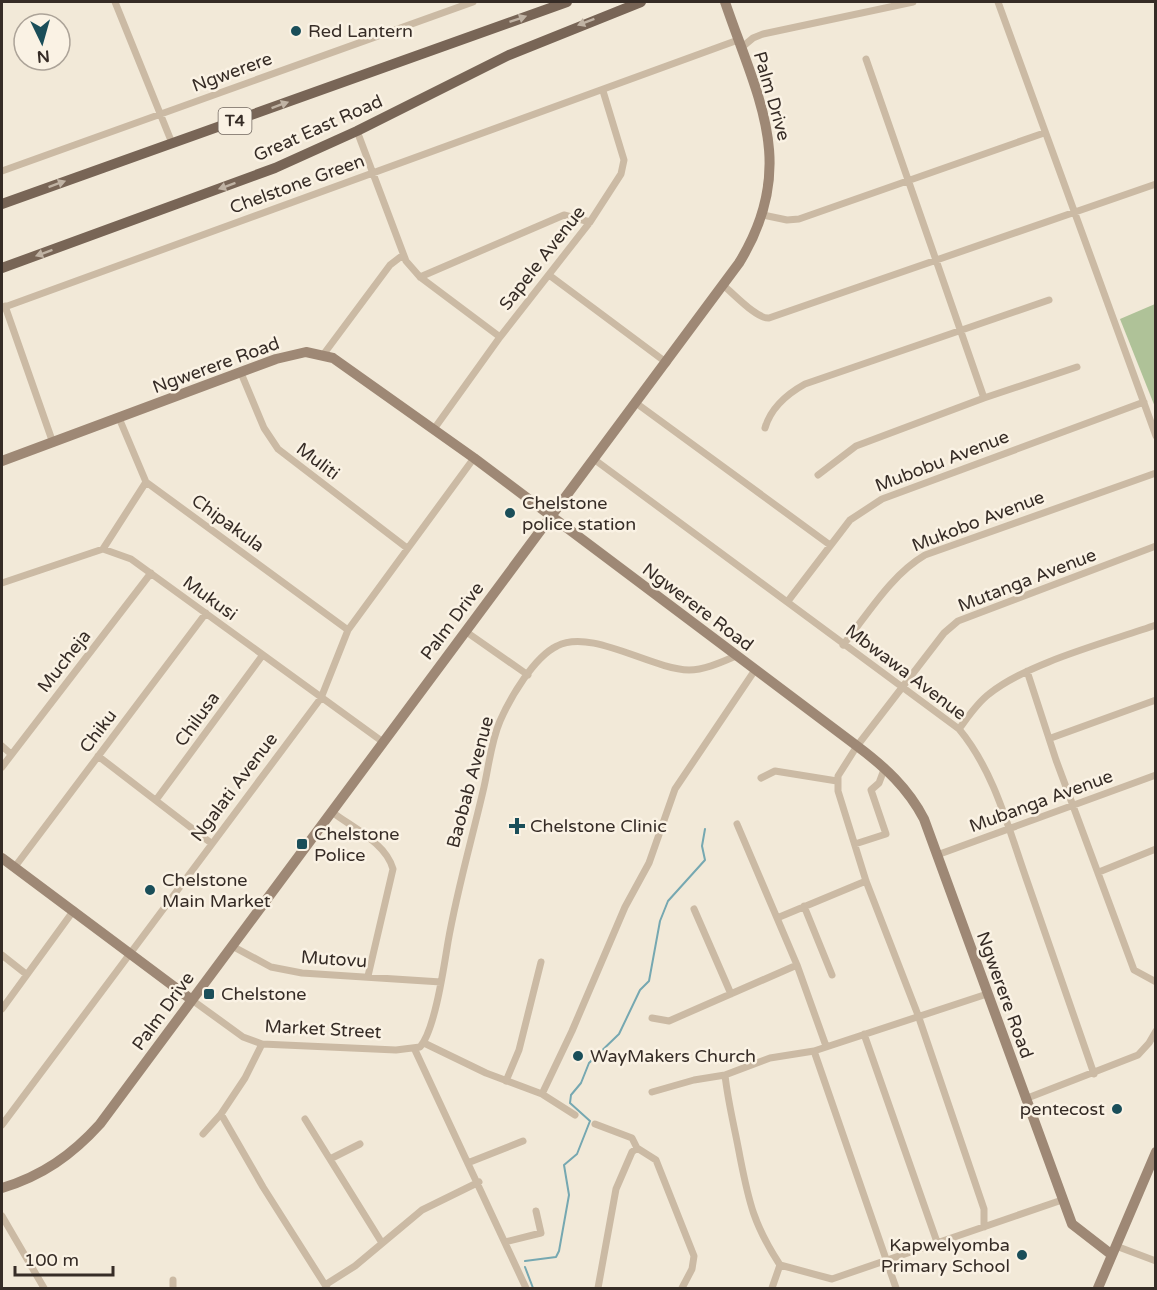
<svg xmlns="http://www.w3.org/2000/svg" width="1157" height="1290" viewBox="0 0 1157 1290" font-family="'Varela Round',sans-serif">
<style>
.green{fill:#afc298}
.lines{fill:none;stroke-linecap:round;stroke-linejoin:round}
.stream{stroke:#76a8b1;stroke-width:2}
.street{stroke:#cbbaa4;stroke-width:7}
.secondary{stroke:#9e8875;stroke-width:10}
.primary{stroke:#786556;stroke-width:10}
.oneway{fill:#c0b3a4}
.poi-dot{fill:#1a4e59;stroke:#faf2e4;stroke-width:2}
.labels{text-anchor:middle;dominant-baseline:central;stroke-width:5;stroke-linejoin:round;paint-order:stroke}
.shield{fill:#faf2e4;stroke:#71675f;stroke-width:1.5}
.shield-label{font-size:16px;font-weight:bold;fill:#362c26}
.poi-label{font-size:18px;fill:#362c26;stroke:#faf2e4;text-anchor:start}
.street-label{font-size:18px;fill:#362c26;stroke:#faf2e4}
</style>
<rect width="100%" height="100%" fill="#f2e9d8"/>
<path class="green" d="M1155,304V407L1120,319Z"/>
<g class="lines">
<path class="stream" d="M525,1261L556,1257L559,1251L569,1195L564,1165L577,1154L590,1121L570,1103L571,1095L581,1083L589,1063L619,1034L640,990L649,981L660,921L668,901L705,860L702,846L705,829
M525,1267L533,1288"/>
<path class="street" d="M115,2L172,143
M998,2L1156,436
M741,48L753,38L763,34L913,2
M866,59L984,398
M357,131L406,261L420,277L500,337
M2,171L473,2
M763,215L787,220L799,219L1044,133
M549,275L667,363
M420,277L564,215L590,222
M724,286C735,295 757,319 769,318L1156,184
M5,306L53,443
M2,308L738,40
M323,355L390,265L403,255
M241,373L264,428L278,449L407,548
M636,403L830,545
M119,418L146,482L348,630
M765,428C771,407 787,394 805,384L1049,300
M434,429L500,337L590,222L621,174L624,160L603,91
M595,460L959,729C994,771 1008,827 1026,878C1049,944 1072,1009 1094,1074
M818,475L856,446L984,398L1077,367
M103,549L146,482
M2,583L103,549L131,559L383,742
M788,601L850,520L882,499L1144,402
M465,631L528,675
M843,645C868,614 891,575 925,555L1156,473
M1027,671L1056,760L1134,970L1156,982
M959,729C968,717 977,703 989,694C1027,663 1108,642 1156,625
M1051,738L1156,700
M2,746L11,754
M98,756L211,843
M2,767L151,573
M761,778L775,771L837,781
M156,800L262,656
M332,812C353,828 386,843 393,869L368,976
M737,824L797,965L826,1046
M855,844L886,834L871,790L879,783L885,767
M937,855L1156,775
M14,868L206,613
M1099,872L1156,849
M804,906L832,975
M694,909L731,994
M777,918L866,881
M232,946L271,967L302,973L441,982
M2,955L26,974
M192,1000L243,1037L262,1044L396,1050L420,1047C435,1030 444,966 448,942C457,890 472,839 484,787C489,765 491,742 500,721C510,698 534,657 557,646C591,628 651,669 689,670C705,670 722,662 736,656
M2,1009L74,910
M652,1018L669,1021L797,965
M864,1034L937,1242
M424,1043L486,1073L542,1094L575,1115
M262,1044L245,1078L221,1114L263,1187L327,1288
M415,1050L526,1288
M725,1075C728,1103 735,1129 740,1157C749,1203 754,1225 780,1265L832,1279L1062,1200
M506,1081L519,1050L541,962
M652,1092L694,1080L725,1075L770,1058L814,1051
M542,1094L572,1031L625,907L649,863L675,789L755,670
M1025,1099L1138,1055L1149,1043L1156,1031
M305,1119L382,1243
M595,1124L632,1138L637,1148L656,1160L694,1256L692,1269L682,1288
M2,1125L321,698L348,630L474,458
M203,1134L221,1114
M332,1158L360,1144
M470,1162L523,1141
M2,1216L44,1288
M984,1227V1209L918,1015L866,881L838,791V776L857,746L944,633L958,621L1156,546
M505,1242L541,1233L536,1211
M1116,1246L1156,1261
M173,1280V1288
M325,1285L355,1266L422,1210L479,1182
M598,1288L616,1189L632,1152L637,1148
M772,1288L780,1265
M896,1288L814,1051L987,994"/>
<path class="secondary" d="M2,461L276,359L306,352L333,358L474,458L857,746C885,767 908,788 924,819L1072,1224L1112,1255
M2,858L192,1000
M2,1188C42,1176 72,1155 100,1124L739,263C799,166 758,99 725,2
M1098,1288L1156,1152"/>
<path class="primary" d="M2,204L567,2
M2,268L275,168L357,131L509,55L641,2"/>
</g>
<defs><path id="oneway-solid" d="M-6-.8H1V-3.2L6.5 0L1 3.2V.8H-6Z" transform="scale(1.5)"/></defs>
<g class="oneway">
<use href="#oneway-solid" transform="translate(518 19) rotate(-19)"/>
<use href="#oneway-solid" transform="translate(586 22) rotate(159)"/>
<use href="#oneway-solid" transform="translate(280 105) rotate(-20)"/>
<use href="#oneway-solid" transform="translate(57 184) rotate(-20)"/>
<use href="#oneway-solid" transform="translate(227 186) rotate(160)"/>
<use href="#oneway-solid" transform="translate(44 253) rotate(160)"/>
</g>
<g class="poi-dot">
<circle cx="296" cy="31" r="6"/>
<circle cx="510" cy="513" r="6"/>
<path d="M514 817h6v6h6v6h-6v6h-6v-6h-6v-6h6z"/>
<rect x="296" y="838" width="12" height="12" rx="3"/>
<circle cx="150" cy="890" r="6"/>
<rect x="203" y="988" width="12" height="12" rx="3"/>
<circle cx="578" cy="1056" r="6"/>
<circle cx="1117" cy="1109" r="6"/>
<circle cx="1022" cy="1255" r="6"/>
</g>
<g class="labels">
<rect class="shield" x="218.5" y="108" width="33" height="26" rx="4.5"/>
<g class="shield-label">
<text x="235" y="121">T4</text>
</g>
<g class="poi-label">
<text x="308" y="31">Red Lantern</text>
<text x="522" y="503">Chelstone<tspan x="522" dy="21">police station</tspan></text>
<text x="530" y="826">Chelstone Clinic</text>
<text x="314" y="834">Chelstone<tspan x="314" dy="21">Police</tspan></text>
<text x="162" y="880">Chelstone<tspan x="162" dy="21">Main Market</tspan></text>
<text x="221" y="994">Chelstone</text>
<text x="590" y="1056">WayMakers Church</text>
<text x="1105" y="1109" text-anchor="end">pentecost</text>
<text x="1010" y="1245" text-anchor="end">Kapwelyomba<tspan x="1010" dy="21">Primary School</tspan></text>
</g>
<g class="street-label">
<text transform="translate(232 72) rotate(-20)">Ngwerere</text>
<text transform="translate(772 96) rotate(74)">Palm Drive</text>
<text transform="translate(318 128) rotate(-24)">Great East Road</text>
<text transform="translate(297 184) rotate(-20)">Chelstone Green</text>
<text transform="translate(542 258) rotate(-52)">Sapele Avenue</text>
<text transform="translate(216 365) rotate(-20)">Ngwerere Road</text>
<text transform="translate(318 461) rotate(37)">Muliti</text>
<text transform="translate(942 461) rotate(-21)">Mubobu Avenue</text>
<text transform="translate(978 521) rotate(-21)">Mukobo Avenue</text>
<text transform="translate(228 523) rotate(36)">Chipakula</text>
<text transform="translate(1027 580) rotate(-21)">Mutanga Avenue</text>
<text transform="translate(210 598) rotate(36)">Mukusi</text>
<text transform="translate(698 607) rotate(37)">Ngwerere Road</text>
<text transform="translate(452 621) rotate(-53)">Palm Drive</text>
<text transform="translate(64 661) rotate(-52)">Mucheja</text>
<text transform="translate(906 672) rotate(37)">Mbwawa Avenue</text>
<text transform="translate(197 719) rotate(-54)">Chilusa</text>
<text transform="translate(98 731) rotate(-53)">Chiku</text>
<text transform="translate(470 782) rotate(-75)">Baobab Avenue</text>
<text transform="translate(234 787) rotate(-53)">Ngalati Avenue</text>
<text transform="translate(1041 801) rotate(-20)">Mubanga Avenue</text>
<text transform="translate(334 959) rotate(4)">Mutovu</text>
<text transform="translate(1005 995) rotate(70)">Ngwerere Road</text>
<text transform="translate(163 1011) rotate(-54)">Palm Drive</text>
<text transform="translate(323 1029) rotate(3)">Market Street</text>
</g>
</g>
<rect width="1157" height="1290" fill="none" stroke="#362c26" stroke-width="6"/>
<g transform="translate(42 42) rotate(175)"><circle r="28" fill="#faf2e4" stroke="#aca398" stroke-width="1.5"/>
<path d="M0-4.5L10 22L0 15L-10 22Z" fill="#1a4e59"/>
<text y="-9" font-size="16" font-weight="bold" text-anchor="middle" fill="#362c26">N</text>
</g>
<path d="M15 1266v9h98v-9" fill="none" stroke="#362c26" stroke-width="3"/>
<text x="24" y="1266" font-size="18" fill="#362c26" stroke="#faf2e4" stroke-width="4.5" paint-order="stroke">100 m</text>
</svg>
